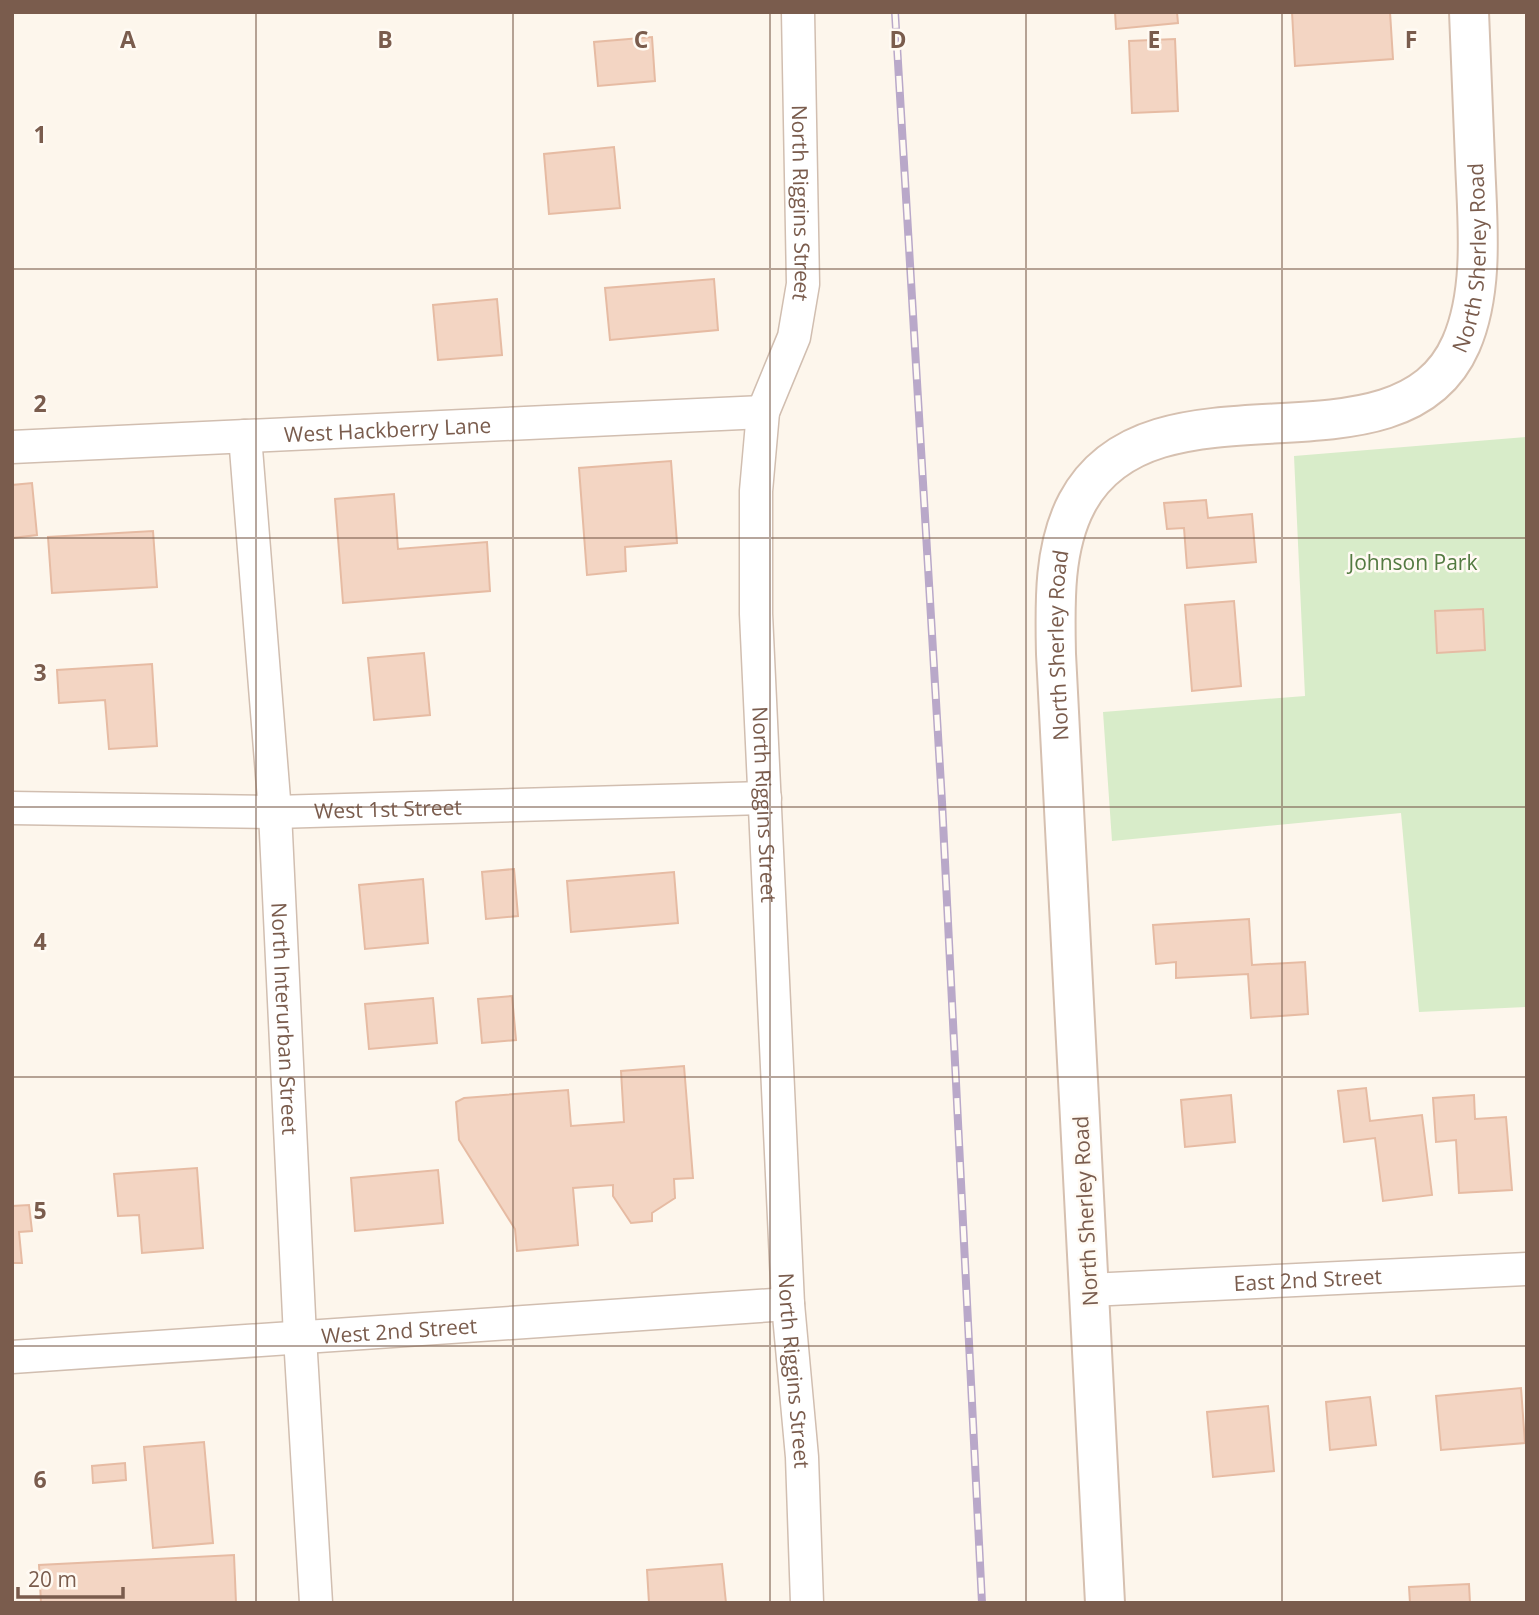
<svg xmlns="http://www.w3.org/2000/svg" width="1539" height="1615" viewBox="0 0 1539 1615" font-family="'Open Sans',sans-serif">
<style>
.green{fill:#d8ecc9}
.building{fill:#f3d5c3;stroke:#e6bba3;stroke-width:2}
.lines{fill:none;stroke-linecap:round;stroke-linejoin:round}
.minor-casing{stroke:#d1beb0;stroke-width:35}
.secondary-casing{stroke:#d6c0b0;stroke-width:42}
.minor{stroke:#fff;stroke-width:32}
.secondary{stroke:#fff;stroke-width:38}
.rail-casing{stroke:#b9a8c9;stroke-width:8}
.rail{stroke:#fffaf3;stroke-width:5;stroke-dasharray:16;stroke-linecap:butt}
.grid{fill:none;stroke:#7a5c4d;stroke-width:2;stroke-opacity:0.55}
.labels{text-anchor:middle;dominant-baseline:central;stroke-width:5;stroke-linejoin:round;paint-order:stroke}
.street-label{font-size:21px;fill:#7a5c4d;stroke:#fffaf3}
.park-label{font-size:21px;fill:#537a41;stroke:#fffaf3}
.grid-label{font-size:23px;text-anchor:middle;font-weight:bold;fill:#7a5c4d;stroke:#fffaf3;stroke-width:5;stroke-linejoin:round;paint-order:stroke}
</style>
<rect width="100%" height="100%" fill="#fdf6ec"/>
<path class="green" d="M1527,437V1007L1419,1012L1401,813L1112,841L1103,712L1305,696L1294,456Z"/>
<path class="building" d="M1115,12H1177L1178,23L1116,29Z
M1292,12H1390L1393,59L1295,66Z
M652,37L655,81L598,86L594,42Z
M1175,39L1178,111L1132,113L1129,41Z
M614,147L620,208L549,214L544,154Z
M714,279L718,330L610,340L605,288Z
M497,299L502,355L438,360L433,305Z
M671,461L677,543L625,547L626,571L587,575L579,468Z
M32,483L37,535L12,538V485Z
M394,494L398,549L487,542L490,591L343,603L335,499Z
M1206,500L1208,518L1252,514L1256,562L1187,568L1184,528L1167,529L1164,503Z
M153,531L157,587L52,593L48,537Z
M1234,601L1241,686L1192,691L1185,605Z
M1483,609L1485,650L1437,653L1435,611Z
M424,653L430,715L374,720L368,658Z
M152,664L157,746L109,749L105,700L59,703L57,670Z
M514,869L518,916L486,919L482,872Z
M674,872L678,923L571,932L567,881Z
M423,879L428,943L365,949L359,885Z
M1249,919L1252,965L1305,962L1308,1014L1251,1018L1248,974L1176,978V962L1156,964L1153,925Z
M512,996L516,1040L482,1043L478,999Z
M433,998L437,1043L369,1049L365,1004Z
M684,1066L693,1178L674,1179L675,1198L652,1213V1221L631,1223L613,1196V1185L573,1188L578,1245L517,1251L515,1229L459,1140L456,1102L464,1098L568,1090L571,1126L624,1122L621,1071Z
M1366,1088L1370,1121L1422,1115L1432,1195L1383,1201L1375,1138L1344,1142L1338,1091Z
M1231,1095L1235,1142L1185,1147L1181,1100Z
M1474,1095L1475,1119L1506,1117L1512,1190L1459,1193L1456,1140L1436,1142L1433,1098Z
M197,1168L203,1248L142,1253L139,1215L118,1216L114,1174Z
M438,1170L443,1223L355,1231L351,1178Z
M29,1205L32,1231L19,1232L22,1263H12V1206Z
M1521,1388L1525,1443L1441,1450L1436,1396Z
M1370,1397L1376,1445L1330,1450L1326,1402Z
M1268,1406L1274,1471L1213,1477L1207,1412Z
M204,1442L213,1543L153,1548L144,1447Z
M125,1463L126,1480L93,1483L92,1466Z
M234,1555L236,1603H41L39,1565Z
M722,1564L726,1603H649L647,1570Z
M1469,1584L1470,1603H1410L1409,1587Z"/>
<g class="lines">
<defs>
<g id="minor">
<path id="s1" d="M798,12L803,284L794,337L763,412L756,491V614L788,1304L802,1457L807,1603"/>
<path id="s2" d="M245,436L275,812L300,1337L316,1603"/>
<path id="s3" d="M12,447L763,412"/>
<path id="s4" d="M12,808L275,812L765,798"/>
<path id="s5" d="M1089,1290L1527,1269"/>
<path id="s6" d="M12,1357L788,1304"/>
</g>
<g id="secondary">
<path id="s7" d="M1105,1603L1056,654C1055,605 1053,548 1077,503C1152,361 1399,486 1461,344C1485,289 1477,218 1475,160C1473,111 1471,62 1469,12"/>
</g>
</defs>
<use href="#minor" class="minor-casing"/>
<use href="#secondary" class="secondary-casing"/>
<use href="#minor" class="minor"/>
<use href="#secondary" class="secondary"/>
<defs>
<path id="rail" d="M895,12L942,802L982,1603"/>
</defs>
<use href="#rail" class="rail-casing"/>
<use href="#rail" class="rail"/>
</g>
<path class="grid" d="M256,12V1603M513,12V1603M770,12V1603M1026,12V1603M1282,12V1603M12,269H1527M12,538H1527M12,807H1527M12,1077H1527M12,1346H1527"/>
<g class="labels">
<g class="street-label">
<text stroke="none"><textPath href="#s1" startOffset="191">North Riggins Street</textPath></text>
<text stroke="none"><textPath href="#s7" startOffset="1631">North Sherley Road</textPath></text>
<text stroke="none"><textPath href="#s3" startOffset="376">West Hackberry Lane</textPath></text>
<text stroke="none"><textPath href="#s7" startOffset="959">North Sherley Road</textPath></text>
<text stroke="none"><textPath href="#s1" startOffset="800">North Riggins Street</textPath></text>
<text stroke="none"><textPath href="#s4" startOffset="376">West 1st Street</textPath></text>
<text stroke="none"><textPath href="#s2" startOffset="584">North Interurban Street</textPath></text>
<text transform="translate(1085 1211) rotate(-93)">North Sherley Road</text>
<text stroke="none"><textPath href="#s5" startOffset="219">East 2nd Street</textPath></text>
<text stroke="none"><textPath href="#s6" startOffset="388">West 2nd Street</textPath></text>
<text stroke="none"><textPath href="#s1" startOffset="1367">North Riggins Street</textPath></text>
</g>
<g class="park-label">
<text x="1413" y="562">Johnson Park</text>
</g>
</g>
<g class="grid-label">
<text x="128" y="48">A</text>
<text x="385" y="48">B</text>
<text x="641" y="48">C</text>
<text x="898" y="48">D</text>
<text x="1154" y="48">E</text>
<text x="1411" y="48">F</text>
<text x="40" y="143">1</text>
<text x="40" y="412">2</text>
<text x="40" y="681">3</text>
<text x="40" y="950">4</text>
<text x="40" y="1219">5</text>
<text x="40" y="1488">6</text>
</g>
<rect width="1539" height="1615" fill="none" stroke="#7a5c4d" stroke-width="28"/>
<path d="M18 1587v10h105v-10" fill="none" stroke="#7a5c4d" stroke-width="3.5"/>
<text x="28" y="1587" font-size="21" fill="#7a5c4d" stroke="#fffaf3" stroke-width="5" paint-order="stroke">20 m</text>
</svg>
